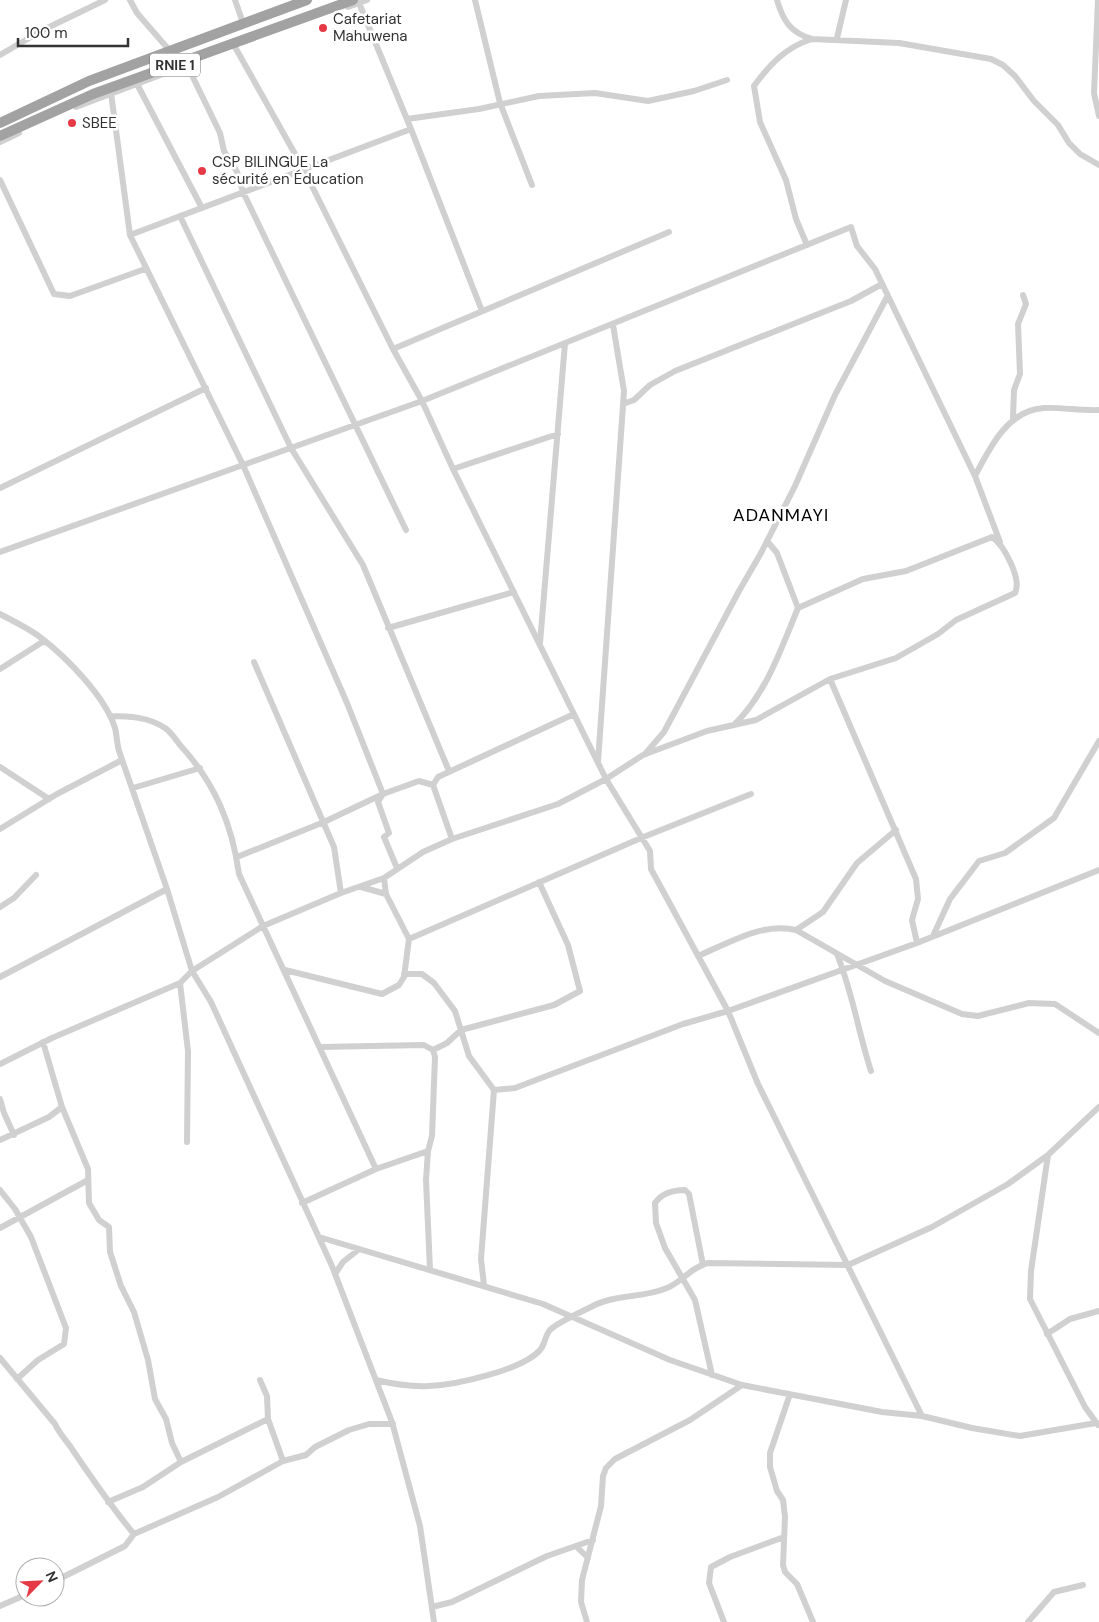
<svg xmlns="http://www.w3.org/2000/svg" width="1099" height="1622" viewBox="0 0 1099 1622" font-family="'DM Sans',sans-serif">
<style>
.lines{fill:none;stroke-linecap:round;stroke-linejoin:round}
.minor{stroke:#d0d0d0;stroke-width:6}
.trunk{stroke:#a2a2a2;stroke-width:10}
.poi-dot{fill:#e63946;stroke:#fff;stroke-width:2}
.labels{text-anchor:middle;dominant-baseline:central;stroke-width:5;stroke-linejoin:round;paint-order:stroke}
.shield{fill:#fff;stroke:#707070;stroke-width:1}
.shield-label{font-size:14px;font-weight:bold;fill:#333}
.poi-label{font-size:15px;fill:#333;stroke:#fff;text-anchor:start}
.quarter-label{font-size:18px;letter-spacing:1px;fill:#000;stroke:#fff}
</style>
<rect width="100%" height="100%" fill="#fff"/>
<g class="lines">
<path class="minor" d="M130,0L137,13L170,51
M235,0L243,23
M475,0L500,103L532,185
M777,0C783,21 791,33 812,39L899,43L991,59L1003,65L1015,76L1034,101L1058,125L1069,143L1080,154L1099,165
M1098,0L1094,93L1099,116
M359,3L411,129L482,311
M348,7L367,0
M837,38L846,0
M235,47L304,170L393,349L422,401L453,469L606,779L650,851L651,869L728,1011L758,1084L922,1416
M0,55L43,30L105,0
M187,65L220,133L224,151L237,172L243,192L406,530
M137,84L202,208
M111,93L130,235L243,465L347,703L383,794L378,802L389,833L384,837L397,868
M76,107L179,68
M407,119L479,109L539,96L595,93L648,101L694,91L727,80
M0,142L19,133
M0,180L54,294L70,296L145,269
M180,216L291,448L363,565L449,771
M130,235L411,129
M807,245L796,219L786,180L760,122L754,86C770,64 786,47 812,39
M393,349L669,232
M623,404L634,400L650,385L675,371L851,301L882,284
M1013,418L1014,390L1020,374L1018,324L1026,304L1023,295
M453,469L558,434
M975,476C990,447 1008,410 1044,408C1062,407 1081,411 1099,410
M0,488L206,388
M767,541L777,553L798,608
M0,552L422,401L851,227L857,246L875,269L975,476L1000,542
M0,614C13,621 28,628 40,637C66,657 105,696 115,728C117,736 117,744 119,751L167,889L192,971L211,1002L332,1266L392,1422L420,1526L434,1622
M388,628L514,592
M540,643L565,343
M254,662L334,847L341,893
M0,669L44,641
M830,679L916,879L918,899L912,920L917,943
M110,716C128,716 149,717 165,728C171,732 176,740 180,745C215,783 232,824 239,874L376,1169
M645,754L664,732L739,591L761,553L795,486L835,395L887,297
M598,762L624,391L613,325
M0,767L49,799
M133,788L200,768
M0,829L57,794L122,760
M452,839L433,785L438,777L574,714
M237,857L324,822L383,794L419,781L433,785
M361,887L386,894
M0,907L14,898L36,875
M796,930L823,912L857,863L896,830
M933,936L950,899L979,861L1005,853L1054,818L1099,741
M409,939L641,838L751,794
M837,954C853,994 858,1031 871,1071
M698,956C729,943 762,922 796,930L885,981L962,1014L978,1016L1029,1003L1055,1004L1099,1033
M285,970L382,994L399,985L404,977L409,939L386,894L384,878
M404,974H422L434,983L455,1011L469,1056L494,1090L481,1259L484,1285
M0,977L167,889
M180,983L188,1051L187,1142
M43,1042L62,1107L88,1169L89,1203L99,1220L109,1227L110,1252L121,1286L134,1312L148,1360L155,1399L166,1419L172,1443L181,1462
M320,1047L424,1045L433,1050L435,1057L432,1136L428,1151L426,1180L430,1270
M433,1050L447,1043L461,1030L554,1005L580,991L568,945L539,882
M0,1064L52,1038L180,983L192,971L263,926L341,893L384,878L423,852L452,839L558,804L606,779L643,755L707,731L756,720L830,679L896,658L938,634L956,620L1015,593C1022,579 1004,545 992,537L906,571L863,579L798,608C781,649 766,694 734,725
M494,1090L515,1088L683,1024L728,1011L917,943L1099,870
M0,1099L4,1113L14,1135
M0,1140L49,1117L62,1107
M1048,1155L1031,1271L1030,1299L1085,1407L1098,1425
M0,1190L15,1209L31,1237L66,1328L64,1344L38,1360L17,1379
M302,1203L376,1169L428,1151
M0,1228L88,1180
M319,1237L543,1304L670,1360L742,1385L882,1412L922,1416L972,1428L1020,1436L1096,1423
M703,1265L689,1194L685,1190C674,1190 662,1193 655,1203L656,1223L665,1248L695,1300L712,1375
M335,1274L343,1262L358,1250
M1047,1334L1070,1319L1099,1311
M0,1358L55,1424C60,1435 68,1442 74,1452C93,1480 112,1508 134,1534L125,1546L55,1581
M260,1380L267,1396L268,1419L283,1461
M376,1380C393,1384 411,1387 429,1386C455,1385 523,1370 540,1350C545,1345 545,1335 550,1330C556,1323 587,1309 597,1304C618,1294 644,1298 667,1288C682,1282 691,1267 708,1263L848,1265L932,1227L1008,1184L1048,1155L1099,1107
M790,1394L770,1453V1467L777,1491L783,1500L785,1517L783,1565L785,1572L797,1584L813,1622
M108,1502L143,1487L181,1462L268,1419
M134,1534L218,1497L283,1461L306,1455L315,1447L349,1430L369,1424H393
M577,1547L588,1558
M0,1606L25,1595
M432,1607L452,1602L547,1556L593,1540
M587,1622L581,1602L582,1580L601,1506L603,1476L606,1468L615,1459L690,1420L742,1385
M724,1622L709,1583L711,1567L730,1557L784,1537
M1028,1622L1054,1592L1083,1585"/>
<path class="trunk" d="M0,123L89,81L307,0
M0,136L93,94L353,0"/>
</g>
<g class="poi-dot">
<circle cx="323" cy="28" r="5"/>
<circle cx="72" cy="123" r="5"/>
<circle cx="202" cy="171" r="5"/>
</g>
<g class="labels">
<rect class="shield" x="150" y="53.5" width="50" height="23" rx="4"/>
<g class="shield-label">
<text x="175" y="65">RNIE 1</text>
</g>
<g class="poi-label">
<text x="333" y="19">Cafetariat<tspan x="333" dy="17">Mahuwena</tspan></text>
<text x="82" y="123">SBEE</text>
<text x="212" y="162">CSP BILINGUE La<tspan x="212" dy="17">sécurité en Éducation</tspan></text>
</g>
<g class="quarter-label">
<text x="781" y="515">ADANMAYI</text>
</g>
</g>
<g transform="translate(40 1582) rotate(66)"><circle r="24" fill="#ffffff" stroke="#adadad"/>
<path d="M0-4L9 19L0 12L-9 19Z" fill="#e63946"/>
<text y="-8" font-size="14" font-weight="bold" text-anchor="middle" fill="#333333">N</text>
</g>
<path d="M18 38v8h110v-8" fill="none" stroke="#333333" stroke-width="2.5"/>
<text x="25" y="38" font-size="15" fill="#333333" stroke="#ffffff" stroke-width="4" paint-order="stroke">100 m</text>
</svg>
